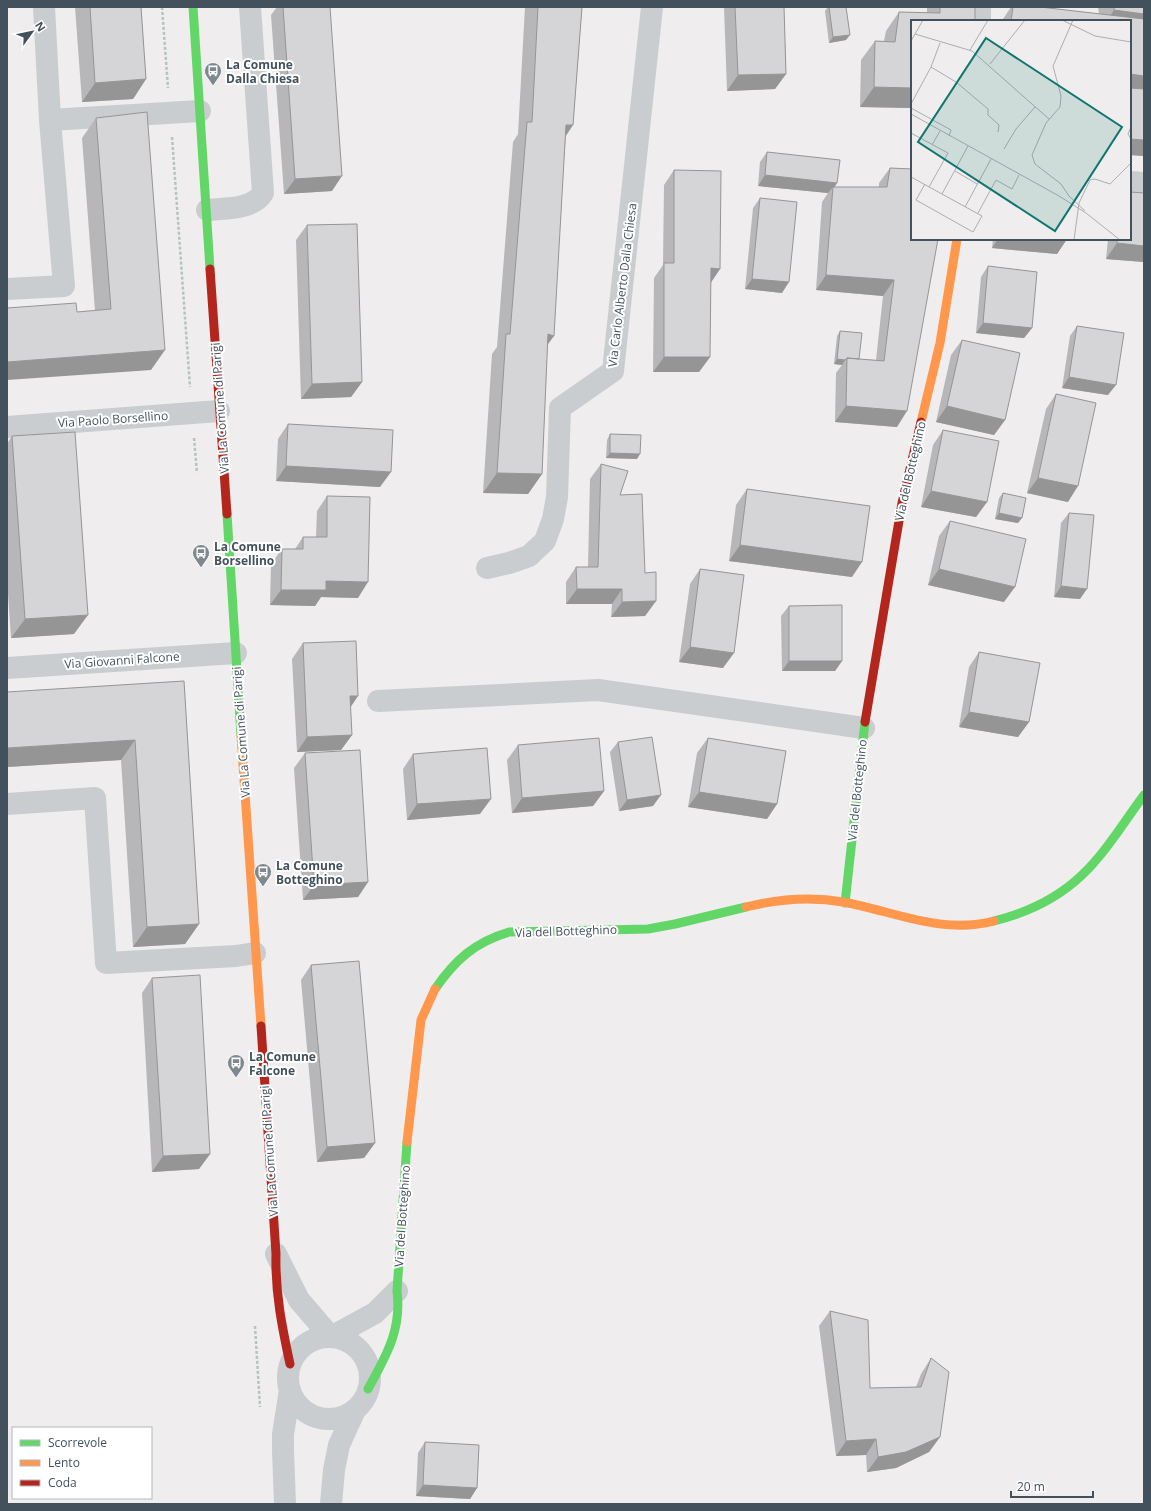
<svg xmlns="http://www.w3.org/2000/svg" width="1151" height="1511" viewBox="0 0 1151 1511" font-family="'Open Sans',sans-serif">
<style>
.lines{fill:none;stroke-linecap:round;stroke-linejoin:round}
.path{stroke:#b5c3be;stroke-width:2.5;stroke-dasharray:3 2;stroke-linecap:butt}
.street{stroke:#c9cdcf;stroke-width:22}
.fast{stroke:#63d668;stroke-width:9}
.slow{stroke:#ff974d;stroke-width:9}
.jam{stroke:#b3261e;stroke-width:9}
.wall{fill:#b7b7b9}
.shaded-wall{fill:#959596}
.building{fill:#d5d5d7;stroke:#959596}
.labels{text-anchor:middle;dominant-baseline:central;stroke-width:4;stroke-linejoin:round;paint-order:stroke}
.poi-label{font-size:12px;font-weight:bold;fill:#43515c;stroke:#fff;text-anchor:start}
.street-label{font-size:12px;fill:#43515c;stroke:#fff}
.inset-road{fill:none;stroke:#aaafb3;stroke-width:1}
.view{fill:#0f766e;fill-opacity:0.15;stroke:#0f766e;stroke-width:2}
.inset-edge{fill:none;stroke:#43515c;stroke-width:2}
</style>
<rect width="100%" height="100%" fill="#efeded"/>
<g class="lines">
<path class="path" d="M162,7L168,88
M172,137L190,387
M194,438L197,473
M255,1326L260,1407"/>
<path class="street" d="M980,21V7
M50,120L200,111
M1130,182L1144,183
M207,210C225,208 252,210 263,193L250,7
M7,289L64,286L50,120L44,7
M7,427L219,411
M487,568L509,563L529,556L545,541L553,519L557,497L560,408L613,371L652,7
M7,668L236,653
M378,701L598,690L864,728
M7,804L95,798L106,963L236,956L255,953
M276,1254L299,1300L330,1336
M333,1336L375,1313L397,1291
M288 1378a41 41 0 1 1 82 0a41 41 0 1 1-82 0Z
M285,1504L283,1451V1434L290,1390
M331,1504L334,1470L339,1445L355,1410"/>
<path class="fast" d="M193,7L210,269
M227,514L241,735
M845,903L865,722
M994,921C1026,913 1057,899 1082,875C1106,852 1124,822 1144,795
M435,989C455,960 475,942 509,932L648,929L675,924L746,907
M368,1389C386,1356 402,1330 397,1291L407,1142"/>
<path class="slow" d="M921,422L940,343L957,239
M241,735L261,1026
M746,907C778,899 810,896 843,902C893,911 942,935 994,921
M407,1142L421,1020L435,989"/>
<path class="jam" d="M210,269L227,514
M865,722L902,503L921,422
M261,1026L276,1254C275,1292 282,1327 290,1364"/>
</g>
<path class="wall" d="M75,7H141L146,79L133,99L82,102Z
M277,7H330L332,191L284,194L271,15Z
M525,7H582L573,125L566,136L547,345L542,474L528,494L483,493L492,354L497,347L513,142L518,134Z
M724,7H784L786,74L775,89L727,91Z
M828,7H846V40L829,43L825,11Z
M927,7H975L912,21V108L860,107L861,60L875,41H884L886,31L899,12L927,13Z
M1011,7H1040L1099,14L1098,7H1144V156L1130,155V21H1002L1003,19Z
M96,118L151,370L77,312L95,311L82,138Z
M767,152L835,187H879V183L890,168L912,169L897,427L835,422L836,373L842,365L834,364L837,336L840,331L859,359L876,360L883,296L816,290L822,202L828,193L758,186L760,162Z
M674,170L720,269L710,283V357L699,372H653L654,278L663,265L664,185Z
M1144,193V262L1106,259L1108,239H1130Z
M760,198L782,293L745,289L753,208Z
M307,225L362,382L351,397L301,399L296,240Z
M993,239H1067L1057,254L992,248Z
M988,266L1032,328L1024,338L976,333L981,277Z
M1077,326L1108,395L1062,388L1070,336Z
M962,340L1005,420L994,435L936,422L951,355Z
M1056,394L1068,502L1027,493L1046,409Z
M288,424L380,487L276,481L278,439Z
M943,430L987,502L976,517L921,507L933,445Z
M610,434L637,459L606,458L607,440Z
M12,436L74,634L11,638L7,579V444Z
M601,464L620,495L645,573L656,601L645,616L611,617L612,604H566V582L576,567H588L590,479Z
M747,489L852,577L729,561L736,505Z
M1003,493L1018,523L995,519L999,498Z
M327,496L358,598L321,597L315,606L270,605L271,564L282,549H295L303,537H316L317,511Z
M1069,513L1080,599L1054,597L1061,523Z
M950,521L1004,602L928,585L939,536Z
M700,569L723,668L679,662L690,584Z
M789,606L842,661L835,671H782L781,616Z
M303,643L350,707L352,735L341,750L297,752L292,659Z
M979,652L1029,722L1018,737L959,727L969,667Z
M184,681L199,924L185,944L133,947L121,760L7,767Z
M708,738L777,804L767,819L688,807L697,753Z
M618,742L653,806L619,811L610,752Z
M518,745L604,791L593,806L512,813L507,760Z
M305,753L368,882L358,897L303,900L294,768Z
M413,754L480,814L407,820L403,769Z
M311,965L375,1143L364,1158L317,1162L301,980Z
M152,978L210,1154L199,1169L152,1172L142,993Z
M830,1311L870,1388L916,1387L921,1374L931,1358L940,1437L929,1452L896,1468L867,1472L866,1455L836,1456L819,1326Z
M425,1442L477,1488L470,1499L416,1496L418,1453Z"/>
<path class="shaded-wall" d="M1114,10L1144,14V27L1107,21Z
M850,35L846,40L829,43L833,37Z
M786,74L775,89L727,91L738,75Z
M1130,74L1144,76V92L1130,91Z
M146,79L133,99L82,102L95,83Z
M874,87L912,88V108L860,107Z
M566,125H573L559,145Z
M1130,139L1144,140V156L1130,155Z
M765,175L837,183L833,190V187L828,193L758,186Z
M342,176L332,191L284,194L295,179Z
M998,239H1067L1057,254L992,248Z
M1117,243L1144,246V262L1106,259Z
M711,268L720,269L710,284Z
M826,275L894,280L883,296L816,290Z
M752,279L789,282L782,293L745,289Z
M983,323L1032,328L1024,338L976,333Z
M548,334L554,336L540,355Z
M165,350L151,370L7,380V362Z
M664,357H710L699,372H653Z
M837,359L845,360L842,365L834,364Z
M1069,377L1116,385L1108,395L1062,388Z
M362,382L351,397L301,399L312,384Z
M846,406L907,411L897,427L835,422Z
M947,406L1005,420L994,435L936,422Z
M610,453L640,454L637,459L606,458Z
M286,466L391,472L380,487L276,481Z
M497,473L542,474L528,494L483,493Z
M1038,478L1078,486L1068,502L1027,493Z
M931,491L987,502L976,517L921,507Z
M999,513L1022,518L1018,523L995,519Z
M740,545L862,562L852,577L729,561Z
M939,569L1015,587L1004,602L928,585Z
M326,581L368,582L358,598L321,597L315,606L270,605L281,590Z
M1061,586L1087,589L1080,599L1054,597Z
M577,589H622L612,604H566Z
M656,601L645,616L611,617L622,602Z
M88,615L74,634L11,638L25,619Z
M690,647L734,653L723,668L679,662Z
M789,661H842L835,671H782Z
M350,696H358L348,711Z
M969,712L1029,722L1018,737L959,727Z
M352,735L341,750L297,752L307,737Z
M135,740L121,760L7,767V748Z
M604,791L593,806L512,813L522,798Z
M699,792L777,804L767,819L688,807Z
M661,795L653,806L619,811L627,800Z
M491,799L480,814L407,820L417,804Z
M368,882L358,897L303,900L314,885Z
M199,924L185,944L133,947L147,927Z
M375,1143L364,1158L317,1162L327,1147Z
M210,1154L199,1169L152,1172L163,1156Z
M940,1437L929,1452L896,1468L867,1472L878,1457Z
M876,1439L866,1455L836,1456L846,1441Z
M423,1485L477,1488L470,1499L416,1496Z"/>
<path class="building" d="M90,7H141L146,79L95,83Z
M283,7H330L342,176L295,179Z
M538,7H582L573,125H566L554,336L548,334L542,474L497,473L506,334H510L527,122H532Z
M735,7H784L786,74L738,75Z
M829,7H846L850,35L833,37Z
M940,7H975V21H912V88L874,87L875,41L895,42L899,12L940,13Z
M1013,7H1040L1144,19V76L1130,74V21H1011Z
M1114,7H1144V14L1114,10Z
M1130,88L1144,89V140L1130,139Z
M147,112L165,350L7,362V308L76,303L77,312L111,309L96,118Z
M767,152L840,160L837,183L765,175Z
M890,168L912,169V239H938L907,411L846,406L847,358L884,361L894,280L826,275L833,187H887Z
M674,170L721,171L720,269L711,268L710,357H664V263H674Z
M1130,192L1144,193V246L1117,243V239H1130Z
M760,198L797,202L789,282L752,279Z
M357,224L362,382L312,384L307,225Z
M988,266L1037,272L1032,328L983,323Z
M1077,326L1124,333L1116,385L1069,377Z
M840,331L862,333L859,359L847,358L845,360L837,359Z
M962,340L1020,353L1005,420L947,406Z
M1056,394L1096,403L1078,486L1038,478Z
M288,424L393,430L391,472L286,466Z
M943,430L999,441L987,502L931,491Z
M75,432L88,615L25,619L12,436Z
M610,434L641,435L640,454L610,453Z
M601,464L628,471L620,495L642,494L645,573L656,572V601L622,602V589H577L576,567H598Z
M747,489L870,506L862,562L740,545Z
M1003,493L1026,498L1022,518L999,513Z
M327,496L370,497L368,582L326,581V590H281L282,549H303V537H327Z
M1069,513L1094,515L1087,589L1061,586Z
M950,521L1026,539L1015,587L939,569Z
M700,569L744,575L734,653L690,647Z
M842,605V661H789V606Z
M356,641L358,696H350L352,735L307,737L303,643Z
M979,652L1040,663L1029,722L969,712Z
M184,681L199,924L147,927L135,740L7,748V692Z
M652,737L661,795L627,800L618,742Z
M599,738L604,791L522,798L518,745Z
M708,738L786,751L777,804L699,792Z
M487,748L491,799L417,804L413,754Z
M360,750L368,882L314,885L305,753Z
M359,961L375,1143L327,1147L311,965Z
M200,975L210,1154L163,1156L152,978Z
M830,1311L868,1320L870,1388L921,1387L931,1358L949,1372L940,1437L906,1452L878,1457L876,1439L846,1441Z
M425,1442L479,1445L477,1488L423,1485Z"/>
<defs>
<symbol id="bus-pin" viewBox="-11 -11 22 30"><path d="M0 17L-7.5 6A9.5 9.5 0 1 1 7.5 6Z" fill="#7f888f" stroke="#fff"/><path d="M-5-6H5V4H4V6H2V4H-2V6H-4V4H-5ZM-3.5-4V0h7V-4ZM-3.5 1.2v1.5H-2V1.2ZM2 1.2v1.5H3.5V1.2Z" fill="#fff"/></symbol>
</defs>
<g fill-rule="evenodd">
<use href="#bus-pin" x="203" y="61" width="20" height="27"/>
<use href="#bus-pin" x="191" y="543" width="20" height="27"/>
<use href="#bus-pin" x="253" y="862" width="20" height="27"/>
<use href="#bus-pin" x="226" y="1053" width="20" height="27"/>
</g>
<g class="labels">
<g class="poi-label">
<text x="226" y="64">La Comune<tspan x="226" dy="14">Dalla Chiesa</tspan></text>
<text x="214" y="546">La Comune<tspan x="214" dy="14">Borsellino</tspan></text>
<text x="276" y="865">La Comune<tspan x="276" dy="14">Botteghino</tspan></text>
<text x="249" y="1056">La Comune<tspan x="249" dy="14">Falcone</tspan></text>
</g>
<g class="street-label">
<text transform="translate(622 285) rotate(-83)">Via Carlo Alberto Dalla Chiesa</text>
<text transform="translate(220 408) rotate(-94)">Via La Comune di Parigi</text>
<text transform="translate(113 419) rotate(-4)">Via Paolo Borsellino</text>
<text transform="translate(910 471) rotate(-77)">Via del Botteghino</text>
<text transform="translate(122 660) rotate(-4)">Via Giovanni Falcone</text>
<text transform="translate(241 732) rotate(-94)">Via La Comune di Parigi</text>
<text transform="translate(857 790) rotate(-84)">Via del Botteghino</text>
<text transform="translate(566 931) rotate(-2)">Via del Botteghino</text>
<text transform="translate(269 1151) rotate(-94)">Via La Comune di Parigi</text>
<text transform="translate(402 1216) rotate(-86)">Via del Botteghino</text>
</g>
</g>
<g transform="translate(911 20)">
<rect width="220" height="220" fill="#efeded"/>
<path class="inset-road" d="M151,0L184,16L220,22M162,0L142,46L150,76L149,87L135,103L121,135L124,144L150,164L158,176L174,191M4,14L61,31L138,99M0,21L12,0M29,23L20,47L45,62L77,89V95L88,105L87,112M59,30L77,0M79,44L114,0M0,84L20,47M0,88L40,110L38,116M0,94L148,176L175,193L209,220M220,107L217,114L220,119M0,113L37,133L18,167M21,125L29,111M93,129L105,109L124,87M44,151L66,164M0,157L71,196L62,212L5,180L14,164M31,174L57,126M54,187L80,139M67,193L85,160L101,169L108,155M163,220L168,183L179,160L184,159L199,164L220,143"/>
<path class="view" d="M75,18L211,107L144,211L7,122Z"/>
<rect width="220" height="220" class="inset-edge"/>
</g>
<rect width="1151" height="1511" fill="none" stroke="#43515c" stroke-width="16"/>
<rect x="12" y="1427" width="140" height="72" fill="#ffffff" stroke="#b4b9be"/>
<rect x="20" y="1440" width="20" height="6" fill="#63d668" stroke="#b4b9be"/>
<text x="48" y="1447" font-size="12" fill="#43515c">Scorrevole</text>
<rect x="20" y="1460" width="20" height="6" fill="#ff974d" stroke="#b4b9be"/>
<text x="48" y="1467" font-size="12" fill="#43515c">Lento</text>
<rect x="20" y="1480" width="20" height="6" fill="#b3261e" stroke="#b4b9be"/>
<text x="48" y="1487" font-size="12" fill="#43515c">Coda</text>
<g transform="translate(32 32) rotate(57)" stroke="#ffffff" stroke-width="3" paint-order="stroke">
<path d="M0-3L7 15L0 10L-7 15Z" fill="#43515c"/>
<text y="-6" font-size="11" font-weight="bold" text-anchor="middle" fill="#43515c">N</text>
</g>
<path d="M1011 1491v6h82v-6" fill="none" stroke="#43515c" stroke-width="2"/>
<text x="1017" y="1491" font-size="12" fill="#43515c" stroke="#ffffff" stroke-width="3" paint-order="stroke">20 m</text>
</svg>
